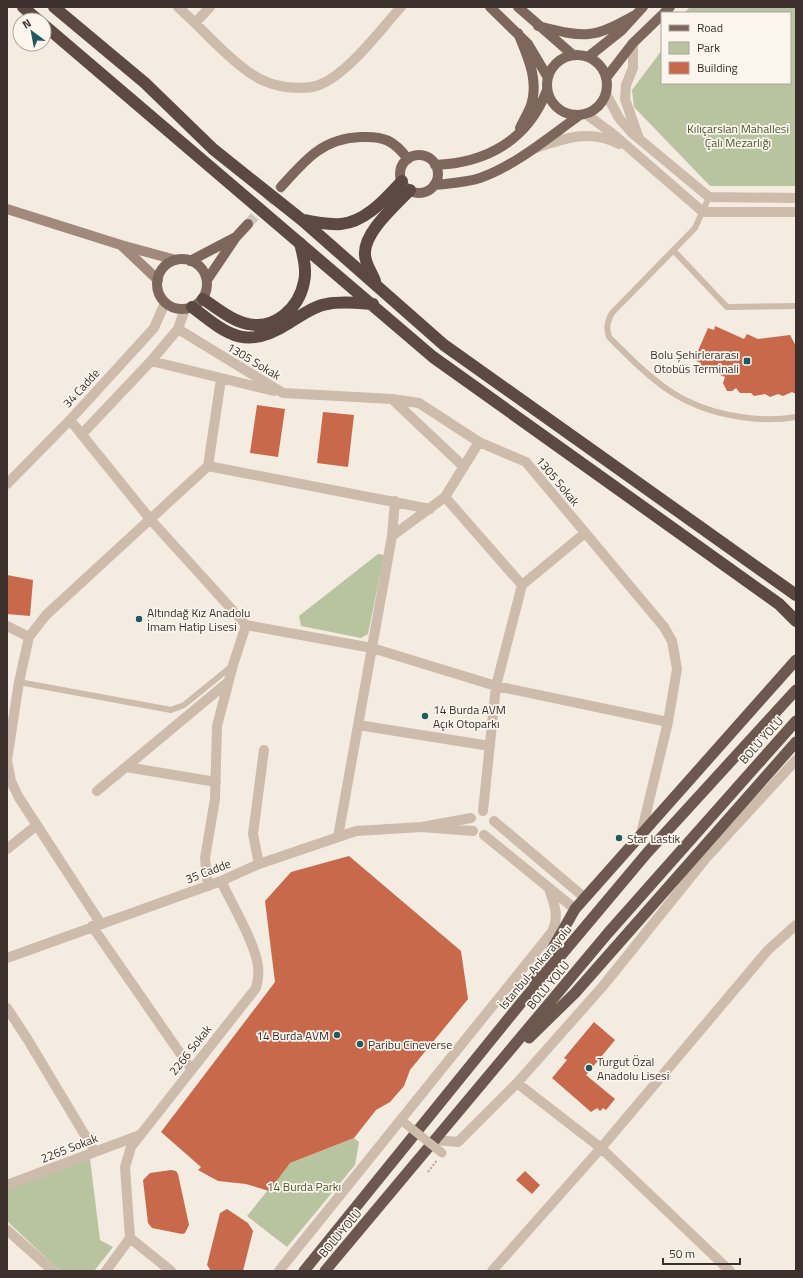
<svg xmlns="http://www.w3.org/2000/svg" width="803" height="1278" viewBox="0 0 803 1278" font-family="'Titillium Web',sans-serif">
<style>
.green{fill:#b8c4a0}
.building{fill:#c8694b}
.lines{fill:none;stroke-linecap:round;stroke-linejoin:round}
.minor-tunnel{stroke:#cfc6bd;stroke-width:10;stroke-dasharray:10 5;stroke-linecap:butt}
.path{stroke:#b9a596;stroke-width:2;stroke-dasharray:2 2;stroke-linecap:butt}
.service{stroke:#cdbbac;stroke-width:6}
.minor{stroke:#cdbbac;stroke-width:10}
.secondary{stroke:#a18a7d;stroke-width:10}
.primary{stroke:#7d675c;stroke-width:10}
.trunk{stroke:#6c584f;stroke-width:11}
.motorway{stroke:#5c4a42;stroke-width:12}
.pedestrian-bridge{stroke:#cdbbac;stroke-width:9}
.poi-dot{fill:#1f5a5e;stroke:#fbf5ee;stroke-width:1.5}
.labels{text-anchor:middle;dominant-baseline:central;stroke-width:3.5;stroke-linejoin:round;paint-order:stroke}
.park-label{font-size:12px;fill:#4a5a2e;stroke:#fbf5ee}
.poi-label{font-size:12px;fill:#3b302b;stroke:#fbf5ee;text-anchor:start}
.street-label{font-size:12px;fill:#3b302b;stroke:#fbf5ee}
</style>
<rect width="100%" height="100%" fill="#f4ebe1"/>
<path class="green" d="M690,7H796V186H710L634,107L632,90L662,50V83H790V13H684Z
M378,554L384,555L368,634L361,638L301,626L299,616Z
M354,1138L359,1142L355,1165L287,1247L247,1216L290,1163Z
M90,1159L100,1240L113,1247L94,1271H60L7,1221V1189Z"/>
<path class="building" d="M715,326L744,339L747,334L758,339L790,335L796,346V394L792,392L783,396L778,394L770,397L765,394L754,396L751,393H740L736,388L732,391H727L723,383L725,377L700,366L701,363L694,360L708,328L714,330Z
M257,405L285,409L278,457L250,453Z
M323,412L354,415L348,467L317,463Z
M7,575L33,580L30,616L7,614Z
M349,856L461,951L468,999L410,1070L404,1086L390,1102L376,1110L354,1138L290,1163L269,1191L246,1184L218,1181L198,1170L201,1167L161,1132L275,982L265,901L291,872Z
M594,1022L615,1040L586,1075L615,1099L606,1110L603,1108L600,1111L597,1108L591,1112L552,1078L567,1060L564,1058Z
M171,1170L176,1171L178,1174L189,1225L185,1233L182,1234L152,1228L148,1223L143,1180L150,1173Z
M525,1171L540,1185L532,1194L516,1180Z
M227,1209L248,1223L253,1231L243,1271H211L207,1265L220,1213Z"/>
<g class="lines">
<path class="minor-tunnel" d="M248,224L281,187"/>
<path class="path" d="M428,1172L437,1160"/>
<path class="service" d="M709,197L695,228L612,313C607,322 606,327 609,337C652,380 679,408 741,417C760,420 778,420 796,417
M674,251L727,307L796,306
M19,682L171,710L184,705L232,666"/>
<path class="minor" d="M178,7L195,23L210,7
M195,23C210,38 225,54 242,67C255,78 270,85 286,87C297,88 309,89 319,85C348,74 380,30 401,7
M633,43V68L626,85L625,99L638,136
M606,94L619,118L632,133L709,197L796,198
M586,114L613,134L703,212H796
M536,148C565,138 590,129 619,144
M178,329L283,393L392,399L419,403L479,442L526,462L664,627L672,641L677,669L668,722L641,834
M151,361L274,391
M392,399L464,467
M70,420L150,519L246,625L372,648L496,686L668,722
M82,434L151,361L178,329L185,309
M208,466L221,379
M7,484L70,420L154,328L165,303
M445,497L522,585
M392,536L445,497L479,442
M7,626L29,637
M358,725L490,746
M7,760L19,682L29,637L46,615L208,466L430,509
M7,761L11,781L18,796L101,924
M126,767L216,782
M97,791L228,682
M483,811L496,686L522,585L585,533
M471,818L422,827L473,831
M494,821L585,898
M484,835L575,909
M338,837L392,536L395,501
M7,849L37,825
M259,864L253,834L264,750
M208,886L205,858L215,799L217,726L233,665L246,625
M92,926L191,1069
M7,958L221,881L259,864L356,831L422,827
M7,1008L28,1040L95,1152
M517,1083L601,1148L730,1271
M435,1140L458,1142L517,1083L603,986L706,858L796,760
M7,1185L140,1135
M7,1230L53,1271
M130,1238L125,1167L131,1147L256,988C258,981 259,974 258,966C255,943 232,904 221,881
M130,1238L171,1271
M106,1271L130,1238
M279,1271L552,932C560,915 554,905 549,888
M492,1271L601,1148L768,950L796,925"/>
<path class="secondary" d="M7,209L121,245
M158,280L121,245L176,260"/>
<path class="primary" d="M490,7L528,44L547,76
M518,7L573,55
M664,13L670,7
M538,26C586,38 592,39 635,15
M518,33C528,57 540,82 530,108C527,115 523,121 520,128
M547 85a30 30 0 1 1 60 0a30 30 0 1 1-60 0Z
M588,57L622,30L643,7
M606,78L633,43L662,15
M400 174a19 19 0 1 1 38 0a19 19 0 1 1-38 0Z
M435,165C487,163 528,140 547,90
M434,185C450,183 465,183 480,178C515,166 550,136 580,115
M281,187C305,160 323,138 361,137C385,136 394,141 408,159
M236,237L248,224
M157 284a25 25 0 1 1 50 0a25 25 0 1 1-50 0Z
M190,261L236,237L207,280"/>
<path class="trunk" d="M534,981L575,909L796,660
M529,1038L575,993L796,742
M304,1271L521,1003L647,853L796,690
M325,1271L608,933L796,721"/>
<path class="motorway" d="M23,7L38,20
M54,7L145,83L213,149L302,220L444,345L796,595
M44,25L433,357L779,604L796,621
M303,220C316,222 329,225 341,224C366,222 386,198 402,181
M375,281C372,273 365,263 365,255C363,233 395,206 410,190
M203,299C217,308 232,321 248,324C275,330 299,308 304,282C307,269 303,256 300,243
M192,307C228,335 246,351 289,323C301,316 313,306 327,304C342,301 358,303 373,304"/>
<path class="pedestrian-bridge" d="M406,1124L442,1153"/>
</g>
<g class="poi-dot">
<rect x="743" y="357" width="8" height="8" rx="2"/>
<circle cx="139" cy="619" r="4"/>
<circle cx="425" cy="716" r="4"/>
<circle cx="619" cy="838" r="4"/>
<circle cx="337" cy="1035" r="4"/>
<circle cx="360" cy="1044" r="4"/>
<circle cx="589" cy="1068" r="4"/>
</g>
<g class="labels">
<g class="park-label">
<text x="738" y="128">Kılıçarslan Mahallesi<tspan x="738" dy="14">Çalı Mezarlığı</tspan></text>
<text x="304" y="1186">14 Burda Parkı</text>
</g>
<g class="poi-label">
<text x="739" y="354" text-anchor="end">Bolu Şehirlerarası<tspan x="739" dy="14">Otobüs Terminali</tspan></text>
<text x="147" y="612">Altındağ Kız Anadolu<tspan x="147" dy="14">İmam Hatip Lisesi</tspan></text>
<text x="433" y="709">14 Burda AVM<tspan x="433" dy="14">Açık Otoparkı</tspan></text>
<text x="627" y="838">Star Lastik</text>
<text x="329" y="1035" text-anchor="end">14 Burda AVM</text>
<text x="368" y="1044">Paribu Cineverse</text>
<text x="597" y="1061">Turgut Özal<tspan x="597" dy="14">Anadolu Lisesi</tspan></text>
</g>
<g class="street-label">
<text transform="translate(254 361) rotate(31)">1305 Sokak</text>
<text transform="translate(81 388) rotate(-48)">34 Cadde</text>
<text transform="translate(558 481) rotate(50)">1305 Sokak</text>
<text transform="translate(761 740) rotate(-48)">BOLU YOLU</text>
<text transform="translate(208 871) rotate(-21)">35 Cadde</text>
<text transform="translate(535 967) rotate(-50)">İstanbul-Ankara yolu</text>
<text transform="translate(548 985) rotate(-50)">BOLU YOLU</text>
<text transform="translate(190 1050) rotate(-52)">2266 Sokak</text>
<text transform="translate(69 1148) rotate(-21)">2265 Sokak</text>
<text transform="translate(340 1233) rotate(-50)">BOLU YOLU</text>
</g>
</g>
<rect width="803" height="1278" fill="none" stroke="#3b302b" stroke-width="16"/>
<rect x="661" y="12" width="130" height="72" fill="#fbf5ee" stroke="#aea6a0"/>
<rect x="669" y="25" width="20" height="6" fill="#7d675c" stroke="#aea6a0"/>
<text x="697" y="32" font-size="12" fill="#3b302b">Road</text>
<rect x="669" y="42" width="20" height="12" fill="#b8c4a0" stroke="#aea6a0"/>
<text x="697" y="52" font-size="12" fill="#3b302b">Park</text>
<rect x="669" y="62" width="20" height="12" fill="#c8694b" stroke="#aea6a0"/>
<text x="697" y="72" font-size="12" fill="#3b302b">Building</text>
<g transform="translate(32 32) rotate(328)"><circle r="19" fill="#fbf5ee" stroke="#aea6a0"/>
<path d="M0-3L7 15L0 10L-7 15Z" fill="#1f5a5e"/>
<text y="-6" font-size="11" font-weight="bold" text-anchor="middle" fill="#3b302b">N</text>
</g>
<path d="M663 1258v6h77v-6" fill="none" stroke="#3b302b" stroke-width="2"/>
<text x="669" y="1258" font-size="12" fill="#3b302b" stroke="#fbf5ee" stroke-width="3" paint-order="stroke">50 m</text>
</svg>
